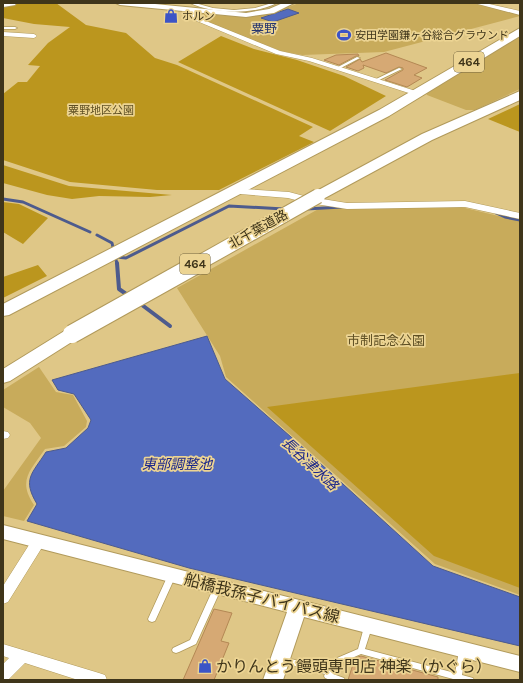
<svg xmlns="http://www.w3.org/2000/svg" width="523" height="683" viewBox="0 0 523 683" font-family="Karla,'Noto Sans JP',sans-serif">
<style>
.green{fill:#c8ab5b}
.forest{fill:#bb961e}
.water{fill:#536bbe;stroke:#4d5b8d}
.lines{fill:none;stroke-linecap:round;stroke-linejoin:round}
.stream-far1{stroke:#4d5b8d;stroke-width:3}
.stream{stroke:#4d5b8d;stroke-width:4}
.building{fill:#d6a974;stroke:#b48854}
.service-casing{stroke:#b19a5b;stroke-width:1.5}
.minor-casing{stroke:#b19a5b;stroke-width:1}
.tertiary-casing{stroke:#b19a5b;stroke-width:2}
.trunk-casing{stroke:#b19a5b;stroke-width:2}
.service{fill:#fff;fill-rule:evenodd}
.minor{fill:#fff;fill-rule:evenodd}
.tertiary{fill:#fff;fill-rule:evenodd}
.trunk{fill:#fff;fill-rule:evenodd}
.trunk-bridge-far1-casing{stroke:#b19a5b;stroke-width:16;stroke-linecap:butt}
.trunk-bridge-casing{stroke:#b19a5b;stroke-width:20;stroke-linecap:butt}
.trunk-bridge-far1{stroke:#fff;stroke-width:14}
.trunk-bridge{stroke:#fff;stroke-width:18}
.labels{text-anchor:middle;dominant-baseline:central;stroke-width:3.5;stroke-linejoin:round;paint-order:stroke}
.far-poi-label{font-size:11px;fill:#3f351a;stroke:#ecd493;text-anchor:start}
.far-park-label{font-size:11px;fill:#5f5024;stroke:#ecd493}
.shield{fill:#ecd493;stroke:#73653e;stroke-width:1}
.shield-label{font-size:12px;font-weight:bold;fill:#3f351a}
.far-quarter-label{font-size:13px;fill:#26356e;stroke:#ecd493}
.street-label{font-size:13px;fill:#3f351a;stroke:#ecd493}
.park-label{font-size:13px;fill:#5f5024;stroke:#ecd493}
.water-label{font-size:14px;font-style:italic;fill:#1c278b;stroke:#ecd493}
.near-street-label{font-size:16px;fill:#3f351a;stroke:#ecd493}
.near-poi-label{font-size:16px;fill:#3f351a;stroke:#ecd493;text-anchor:start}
</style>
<rect width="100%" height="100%" fill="#dfc787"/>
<path class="green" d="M299,3H471L520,14V16L384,52L302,55L281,51L202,20L199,18L198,13C239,18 260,19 299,3Z
M520,35V89L475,110H466L427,95L426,93Z
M322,207H461L520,221V595L435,564L226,377L220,356L177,288Z
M39,367L56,392L73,395L87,421L86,427L64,446L45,449C31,470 17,480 34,505L24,521L3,516V491L41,438L30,423L3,407V390Z"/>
<path class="forest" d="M21,3H56L86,25L126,33L155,58L177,65L313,127L299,136L314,142L219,190H157L70,182L3,160V94L18,82H27L40,66L28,65L48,43L70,27L34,24L3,18V7Z
M221,36L254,49L297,60L344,76L386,96L330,131L178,62Z
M520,104V132L488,119Z
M3,165L69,186L172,195L150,197L99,196L72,199L47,195L3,183Z
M3,202L19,204L48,218L23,244L3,232Z
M38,265L47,276L3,298V277Z
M520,373V588L434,556L267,407Z"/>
<path class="water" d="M288,9L299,13L273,22L261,18Z
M207,336L225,379L299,444L433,566L520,597V646L189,568L27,521L37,504C22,479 32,474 46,452L66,448L88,428L91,420L74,394L58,390L52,380Z"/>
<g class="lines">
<path class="stream-far1" d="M3,199L23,202L90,232
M306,209L342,207
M496,213L505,217L520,220
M97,235L112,243L117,264
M116,257L126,258L229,206L284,209"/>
<path class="stream" d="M117,263L119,289L129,296
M138,302L170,326"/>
</g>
<path class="building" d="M386,53L427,68L414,75L422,78L407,87L385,80L403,70V68L399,67L386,73L363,65L364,68L358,71L346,67L360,59L362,62Z
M358,54L359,56H356L339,65L324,60L336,55Z
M214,609L232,613L221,641L229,643L214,680H183Z
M361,656L438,677V680H348L355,658Z"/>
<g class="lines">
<defs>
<path id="service" d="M190,3H195L213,8L234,10L255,8L272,3H277C254,15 213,14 190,3Z
M3,27H15L17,28L15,29H3Z
M357,57L360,58L339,69L336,68Z
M399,68L402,69L377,81L374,80Z
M172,572L175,573L176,575L156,619L155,621L152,622L149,621L148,619L168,575L169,573Z
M218,584L221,585L222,587L196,644L179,652L176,653L173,652L172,650L173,648L190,640L214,587L215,585Z
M368,624L371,625L372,627L365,649L455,673L459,651L460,649L463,648L466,649L467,651L462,675L473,678L474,680H453V679L361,654L336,665L333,674L344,678L345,680H330L325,678L324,676L325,674L283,663L280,662L279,660L280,658L283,657L327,668L330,661L358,649L364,627L365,625Z"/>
<path id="minor" d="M474,3H485L520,11V15Z
M193,10L198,11L196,17L280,51L312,58L422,93L418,95H415L309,61L276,54L192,19L189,16Z
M3,32L34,34L37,36L34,38L3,36Z
M243,189L289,192L304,196L347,203L465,201L520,213V219L465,207L347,209L303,202L288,198L240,194L239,192Z
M3,431L8,432L10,435L8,438L3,439Z
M39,536L44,537L46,541L8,602L3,604V586L34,537Z
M3,644L99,673L105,675L107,680H78L25,663L9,679L3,680V664L9,658L3,656Z"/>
<path id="tertiary" d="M3,3H16L15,5L3,7Z
M116,3H145L246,13L269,9L283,3H294L274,13L246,17L120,5Z
M3,525L520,656V672L304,617L283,680H263L287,612L3,539Z"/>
<path id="trunk" d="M520,28V36L389,116L9,315L3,316V304L379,110Z
M520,91V100L432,140L323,199L318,200L313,199L311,196L313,193L422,134Z
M72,329L78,330L81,334L78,338L10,381L3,383V369L66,330Z"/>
</defs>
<use href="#service" class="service-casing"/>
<use href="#minor" class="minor-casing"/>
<use href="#tertiary" class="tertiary-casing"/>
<use href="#trunk" class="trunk-casing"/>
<use href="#service" class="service"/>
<use href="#minor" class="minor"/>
<use href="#tertiary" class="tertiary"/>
<use href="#trunk" class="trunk"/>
<defs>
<path id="trunk-bridge-far1" d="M197,264L318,196"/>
<path id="trunk-bridge" d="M72,334L199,263"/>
</defs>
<use href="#trunk-bridge-far1" class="trunk-bridge-far1-casing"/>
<use href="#trunk-bridge" class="trunk-bridge-casing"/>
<use href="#trunk-bridge-far1" class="trunk-bridge-far1"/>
<use href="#trunk-bridge" class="trunk-bridge"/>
</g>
<defs>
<symbol id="shop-bare" viewBox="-9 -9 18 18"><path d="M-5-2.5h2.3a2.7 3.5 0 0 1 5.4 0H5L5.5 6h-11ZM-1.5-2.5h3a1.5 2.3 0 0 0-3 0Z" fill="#3c54c6" stroke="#ecd493" stroke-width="2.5" paint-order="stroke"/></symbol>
<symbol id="stadium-bare" viewBox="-9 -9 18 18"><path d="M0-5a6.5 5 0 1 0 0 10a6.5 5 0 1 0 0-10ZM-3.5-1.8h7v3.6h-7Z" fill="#3c54c6" stroke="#ecd493" stroke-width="2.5" paint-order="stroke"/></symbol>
</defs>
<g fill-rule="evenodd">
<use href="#shop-bare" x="161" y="6" width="20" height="20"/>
<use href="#stadium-bare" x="334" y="25" width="20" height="20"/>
<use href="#shop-bare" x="195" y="656" width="20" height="20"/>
</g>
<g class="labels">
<g class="far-poi-label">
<text x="182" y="16">ホルン</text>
<text x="355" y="35">安田学園鎌ヶ谷総合グラウンド</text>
</g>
<g class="far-park-label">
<text x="101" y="110">粟野地区公園</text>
</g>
<g class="shield">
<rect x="454" y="52" width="30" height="20" rx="3"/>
<rect x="180" y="254" width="30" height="20" rx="3"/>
</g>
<g class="shield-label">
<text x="469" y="62">464</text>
<text x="195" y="264">464</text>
</g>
<g class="far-quarter-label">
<text x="264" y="28">粟野</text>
</g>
<g class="street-label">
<text transform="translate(258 229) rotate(-29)">北千葉道路</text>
</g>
<g class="park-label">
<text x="386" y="340">市制記念公園</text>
</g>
<g class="water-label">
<text x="177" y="464">東部調整池</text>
<text transform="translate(310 464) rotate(43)">長谷津水路</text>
</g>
<g class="near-street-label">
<text transform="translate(262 598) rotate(14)">船橋我孫子バイパス線</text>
</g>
<g class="near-poi-label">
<text x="216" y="666">かりんとう饅頭専門店 神楽（かぐら）</text>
</g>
</g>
<rect width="523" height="683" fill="none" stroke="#3f351a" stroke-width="8"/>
</svg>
